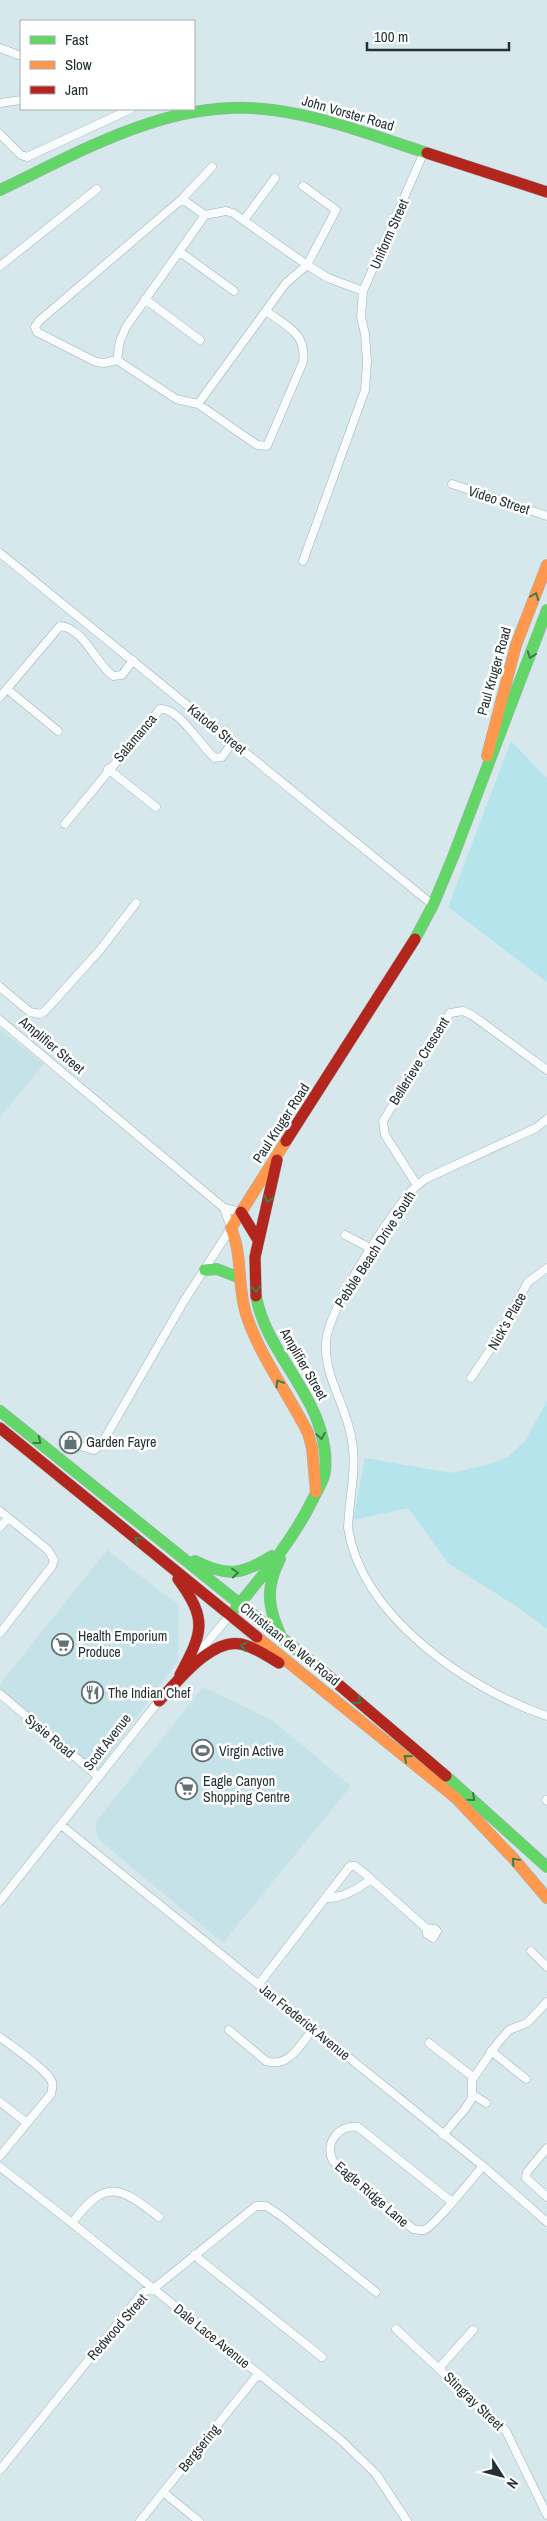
<svg xmlns="http://www.w3.org/2000/svg" width="547" height="2521" viewBox="0 0 547 2521" font-family="'Archivo Narrow',sans-serif">
<style>
.built{fill:#c4e2e8}
.green{fill:#b5e4ec}
.lines{fill:none;stroke-linecap:round;stroke-linejoin:round}
.street-casing{stroke:#a3b0b3;stroke-width:9}
.fast-casing{stroke:#a3b0b3;stroke-width:12}
.slow-casing{stroke:#a3b0b3;stroke-width:12}
.jam-casing{stroke:#a3b0b3;stroke-width:12}
.street{stroke:#f9fcfc;stroke-width:8}
.fast{stroke:#63d668;stroke-width:11}
.slow{stroke:#ff974d;stroke-width:11}
.jam{stroke:#b3261e;stroke-width:11}
.oneway{stroke:#407b4b}
.labels{text-anchor:middle;dominant-baseline:central;stroke-width:5;stroke-linejoin:round;paint-order:stroke}
.street-label{font-size:14px;fill:#243133;stroke:#fff}
.poi-label{font-size:14px;fill:#243133;stroke:#fff;text-anchor:start}
</style>
<rect width="100%" height="100%" fill="#d6e8eb"/>
<path class="built" d="M0,1029L44,1064L0,1117Z
M107,1550L179,1605L178,1661L97,1771L0,1690V1684Z
M203,1687L272,1720L351,1786L223,1943L98,1839L95,1823Z"/>
<path class="green" d="M511,741L547,778V982L448,907Z
M547,1401V1629L519,1608L448,1563L408,1508L353,1520L365,1458L452,1473L494,1463L509,1456L525,1441Z"/>
<g class="lines">
<defs>
<path id="street" d="M0,48L21,56
M0,103L21,100
M0,134L21,155L27,157L131,109
M212,167L182,199L39,321L35,327L37,332L96,362L104,363L117,360L176,399L198,404L286,283L307,265L336,210L303,186
M182,199L205,215L226,211L233,213L307,265L328,278L363,291
M244,220L275,178
M180,252L234,291
M0,266L97,189
M145,299L200,340
M117,360L120,341L126,327L205,215
M198,404L257,445L267,446L303,362C307,333 286,326 266,311
M452,484L547,516
M0,553L433,905
M303,561L365,390L367,362L365,334L361,317L363,291L424,152
M7,689L58,731
M0,697L60,626C84,628 96,664 113,676L122,675L133,660
M108,769L156,807
M65,824L160,709C179,707 201,747 215,758L222,757L233,742
M0,987L30,1012L40,1014L45,1011L100,950L136,903
M0,1020L224,1208L241,1212
M547,1119L536,1128L425,1179L411,1191C388,1219 328,1309 326,1342C324,1378 347,1406 352,1441C357,1469 349,1499 348,1528C362,1617 468,1689 547,1716
M417,1185L385,1135L383,1121L450,1013L463,1011L472,1015L547,1070
M345,1235L372,1249
M471,1378L494,1344L528,1282L547,1268
M80,1446L94,1450L101,1445L184,1301L231,1228L224,1208
M0,1511L48,1550L54,1560L52,1566L0,1633
M0,1527L8,1518
M191,1662L230,1615
M0,1694L99,1777
M546,1800L547,1801
M61,1825L483,2166L547,2222
M325,1898C342,1899 358,1889 371,1879
M0,1901L162,1697
M531,1951L547,1967
M259,1984L350,1866H355L364,1873L426,1928L435,1929L437,1931L433,1938L427,1934L426,1928
M229,2030L266,2061C288,2069 301,2044 313,2029
M0,2037C11,2046 48,2070 52,2082C53,2086 52,2090 51,2094L0,2156
M429,2043L473,2077
M491,2051L526,2079
M472,2094L486,2103
M0,2102L27,2123
M443,2135L465,2109L472,2098V2080L497,2044L509,2030L527,2023L547,2002
M547,2148L527,2172L526,2178L547,2197
M0,2167L72,2223L342,2441L376,2474L407,2521
M452,2202L358,2127C338,2124 324,2144 333,2161L413,2229C416,2229 421,2231 424,2230C433,2228 474,2176 483,2166
M72,2223C106,2178 119,2186 159,2217
M194,2255L322,2357
M396,2329L506,2431L547,2515
M440,2367L473,2330
M0,2470L143,2292L153,2289L256,2206H266L280,2215L376,2292
M163,2492L199,2521
M140,2521L258,2374"/>
<path id="fast" d="M0,190C86,149 174,96 273,110C326,117 377,137 427,153
M415,939L433,905L453,857L547,610
M205,1270L217,1269L240,1278
M0,1411L312,1662
M280,1559C266,1586 267,1606 280,1634
M195,1561C227,1577 242,1575 272,1556
M236,1608C265,1573 293,1540 313,1499C317,1490 323,1483 325,1472C328,1446 318,1417 305,1395C287,1362 263,1334 256,1296
M446,1776L547,1867"/>
<path id="slow" d="M487,756L516,645L547,565
M286,1141L231,1228C243,1256 237,1286 246,1314C260,1357 288,1393 308,1433L312,1448L316,1492
M257,1637L456,1798L513,1858L547,1898"/>
<path id="jam" d="M427,153L547,192
M286,1141L415,939
M241,1212L258,1240
M256,1296L255,1257L277,1160
M0,1428L257,1637
M178,1579C208,1620 203,1632 180,1675
M312,1662L446,1776
M159,1701C178,1681 211,1638 241,1644C255,1647 267,1656 279,1663"/>
</defs>
<use href="#street" class="street-casing"/>
<use href="#fast" class="fast-casing"/>
<use href="#slow" class="slow-casing"/>
<use href="#jam" class="jam-casing"/>
<use href="#street" class="street"/>
<use href="#fast" class="fast"/>
<use href="#slow" class="slow"/>
<use href="#jam" class="jam"/>
</g>
<defs><path id="oneway-chevron" d="M-2-3.5L2.5 0L-2 3.5" fill="none" stroke-width="1.6" stroke-linecap="round" stroke-linejoin="round" transform="scale(1.25)"/></defs>
<g class="oneway">
<use href="#oneway-chevron" transform="translate(535 596) rotate(-69)"/>
<use href="#oneway-chevron" transform="translate(531 655) rotate(110)"/>
<use href="#oneway-chevron" transform="translate(268 1199) rotate(109)"/>
<use href="#oneway-chevron" transform="translate(256 1289) rotate(83)"/>
<use href="#oneway-chevron" transform="translate(279 1383) rotate(-121)"/>
<use href="#oneway-chevron" transform="translate(321 1436) rotate(80)"/>
<use href="#oneway-chevron" transform="translate(38 1441) rotate(38)"/>
<use href="#oneway-chevron" transform="translate(138 1540) rotate(-141)"/>
<use href="#oneway-chevron" transform="translate(235 1573) rotate(-4)"/>
<use href="#oneway-chevron" transform="translate(244 1646) rotate(-165)"/>
<use href="#oneway-chevron" transform="translate(358 1701) rotate(40)"/>
<use href="#oneway-chevron" transform="translate(407 1758) rotate(-141)"/>
<use href="#oneway-chevron" transform="translate(472 1798) rotate(41)"/>
<use href="#oneway-chevron" transform="translate(515 1861) rotate(-131)"/>
</g>
<defs>
<symbol id="shop-ring" viewBox="-11 -11 22 22"><circle r="9.5" fill="#fff" stroke="#627173" stroke-width="1.5"/><path d="M-5-2.5h2.3a2.7 3.5 0 0 1 5.4 0H5L5.5 6h-11ZM-1.5-2.5h3a1.5 2.3 0 0 0-3 0Z" fill="#627173"/></symbol>
<symbol id="supermarket-ring" viewBox="-11 -11 22 22"><circle r="9.5" fill="#fff" stroke="#627173" stroke-width="1.5"/><path d="M-6-5.5h2.5l.6 2H6L4.5 2H-2.5L-4.4-4H-6ZM-1.5 3.2a1.3 1.3 0 1 0 .1 0ZM3 3.2a1.3 1.3 0 1 0 .1 0Z" fill="#627173"/></symbol>
<symbol id="restaurant-ring" viewBox="-11 -11 22 22"><circle r="9.5" fill="#fff" stroke="#627173" stroke-width="1.5"/><path d="M-5-6h1v4h1v-4h1v4h1v-4h1v5L-1.5 .5V6h-2V.5L-5-1ZM5-6V6H3V1.5H1.5Q1.5-4 5-6Z" fill="#627173"/></symbol>
<symbol id="stadium-ring" viewBox="-11 -11 22 22"><circle r="9.5" fill="#fff" stroke="#627173" stroke-width="1.5"/><path d="M0-5a6.5 5 0 1 0 0 10a6.5 5 0 1 0 0-10ZM-3.5-1.8h7v3.6h-7Z" fill="#627173"/></symbol>
</defs>
<g fill-rule="evenodd">
<use href="#shop-ring" x="58" y="1430" width="25" height="25"/>
<use href="#supermarket-ring" x="50" y="1632" width="25" height="25"/>
<use href="#restaurant-ring" x="80" y="1680" width="25" height="25"/>
<use href="#stadium-ring" x="190" y="1738" width="25" height="25"/>
<use href="#supermarket-ring" x="174" y="1776" width="25" height="25"/>
</g>
<g class="labels">
<g class="street-label">
<text transform="translate(348 113) rotate(16)">John Vorster Road</text>
<text transform="translate(389 234) rotate(-66)">Uniform Street</text>
<text transform="translate(499 500) rotate(18)">Video Street</text>
<text transform="translate(494 671) rotate(-74)">Paul Kruger Road</text>
<text transform="translate(217 729) rotate(39)">Katode Street</text>
<text transform="translate(135 738) rotate(-50)">Salamanca</text>
<text transform="translate(52 1045) rotate(40)">Amplifier Street</text>
<text transform="translate(419 1061) rotate(-58)">Bellerieve Crescent</text>
<text transform="translate(281 1123) rotate(-57)">Paul Kruger Road</text>
<text transform="translate(375 1249) rotate(-57)">Pebble Beach Drive South</text>
<text transform="translate(507 1321) rotate(-61)">Nick’s Place</text>
<text transform="translate(304 1364) rotate(60)">Amplifier Street</text>
<text transform="translate(290 1644) rotate(39)">Christiaan de Wet Road</text>
<text transform="translate(50 1736) rotate(40)">Sysie Road</text>
<text transform="translate(107 1742) rotate(-52)">Scott Avenue</text>
<text transform="translate(305 2022) rotate(39)">Jan Frederick Avenue</text>
<text transform="translate(372 2194) rotate(41)">Eagle Ridge Lane</text>
<text transform="translate(117 2327) rotate(-49)">Redwood Street</text>
<text transform="translate(212 2336) rotate(39)">Dale Lace Avenue</text>
<text transform="translate(474 2401) rotate(44)">Stingray Street</text>
<text transform="translate(199 2448) rotate(-51)">Bergsering</text>
</g>
<g class="poi-label">
<text x="86" y="1442">Garden Fayre</text>
<text x="78" y="1636">Health Emporium<tspan x="78" dy="16">Produce</tspan></text>
<text x="108" y="1693">The Indian Chef</text>
<text x="219" y="1751">Virgin Active</text>
<text x="203" y="1781">Eagle Canyon<tspan x="203" dy="16">Shopping Centre</tspan></text>
</g>
</g>
<rect x="20" y="20" width="175" height="90" fill="#ffffff" stroke="#a7adad"/>
<rect x="30" y="36" width="25" height="8" fill="#63d668" stroke="#a7adad"/>
<text x="65" y="45" font-size="15" fill="#243133">Fast</text>
<rect x="30" y="61" width="25" height="8" fill="#ff974d" stroke="#a7adad"/>
<text x="65" y="70" font-size="15" fill="#243133">Slow</text>
<rect x="30" y="86" width="25" height="8" fill="#b3261e" stroke="#a7adad"/>
<text x="65" y="95" font-size="15" fill="#243133">Jam</text>
<g transform="translate(502 2476) rotate(126)" stroke="#ffffff" stroke-width="4" paint-order="stroke">
<path d="M0-4L9 19L0 12L-9 19Z" fill="#243133"/>
<text y="-8" font-size="14" font-weight="bold" text-anchor="middle" fill="#243133">N</text>
</g>
<path d="M367 42v8h142v-8" fill="none" stroke="#243133" stroke-width="2.5"/>
<text x="374" y="42" font-size="15" fill="#243133" stroke="#ffffff" stroke-width="4" paint-order="stroke">100 m</text>
</svg>
